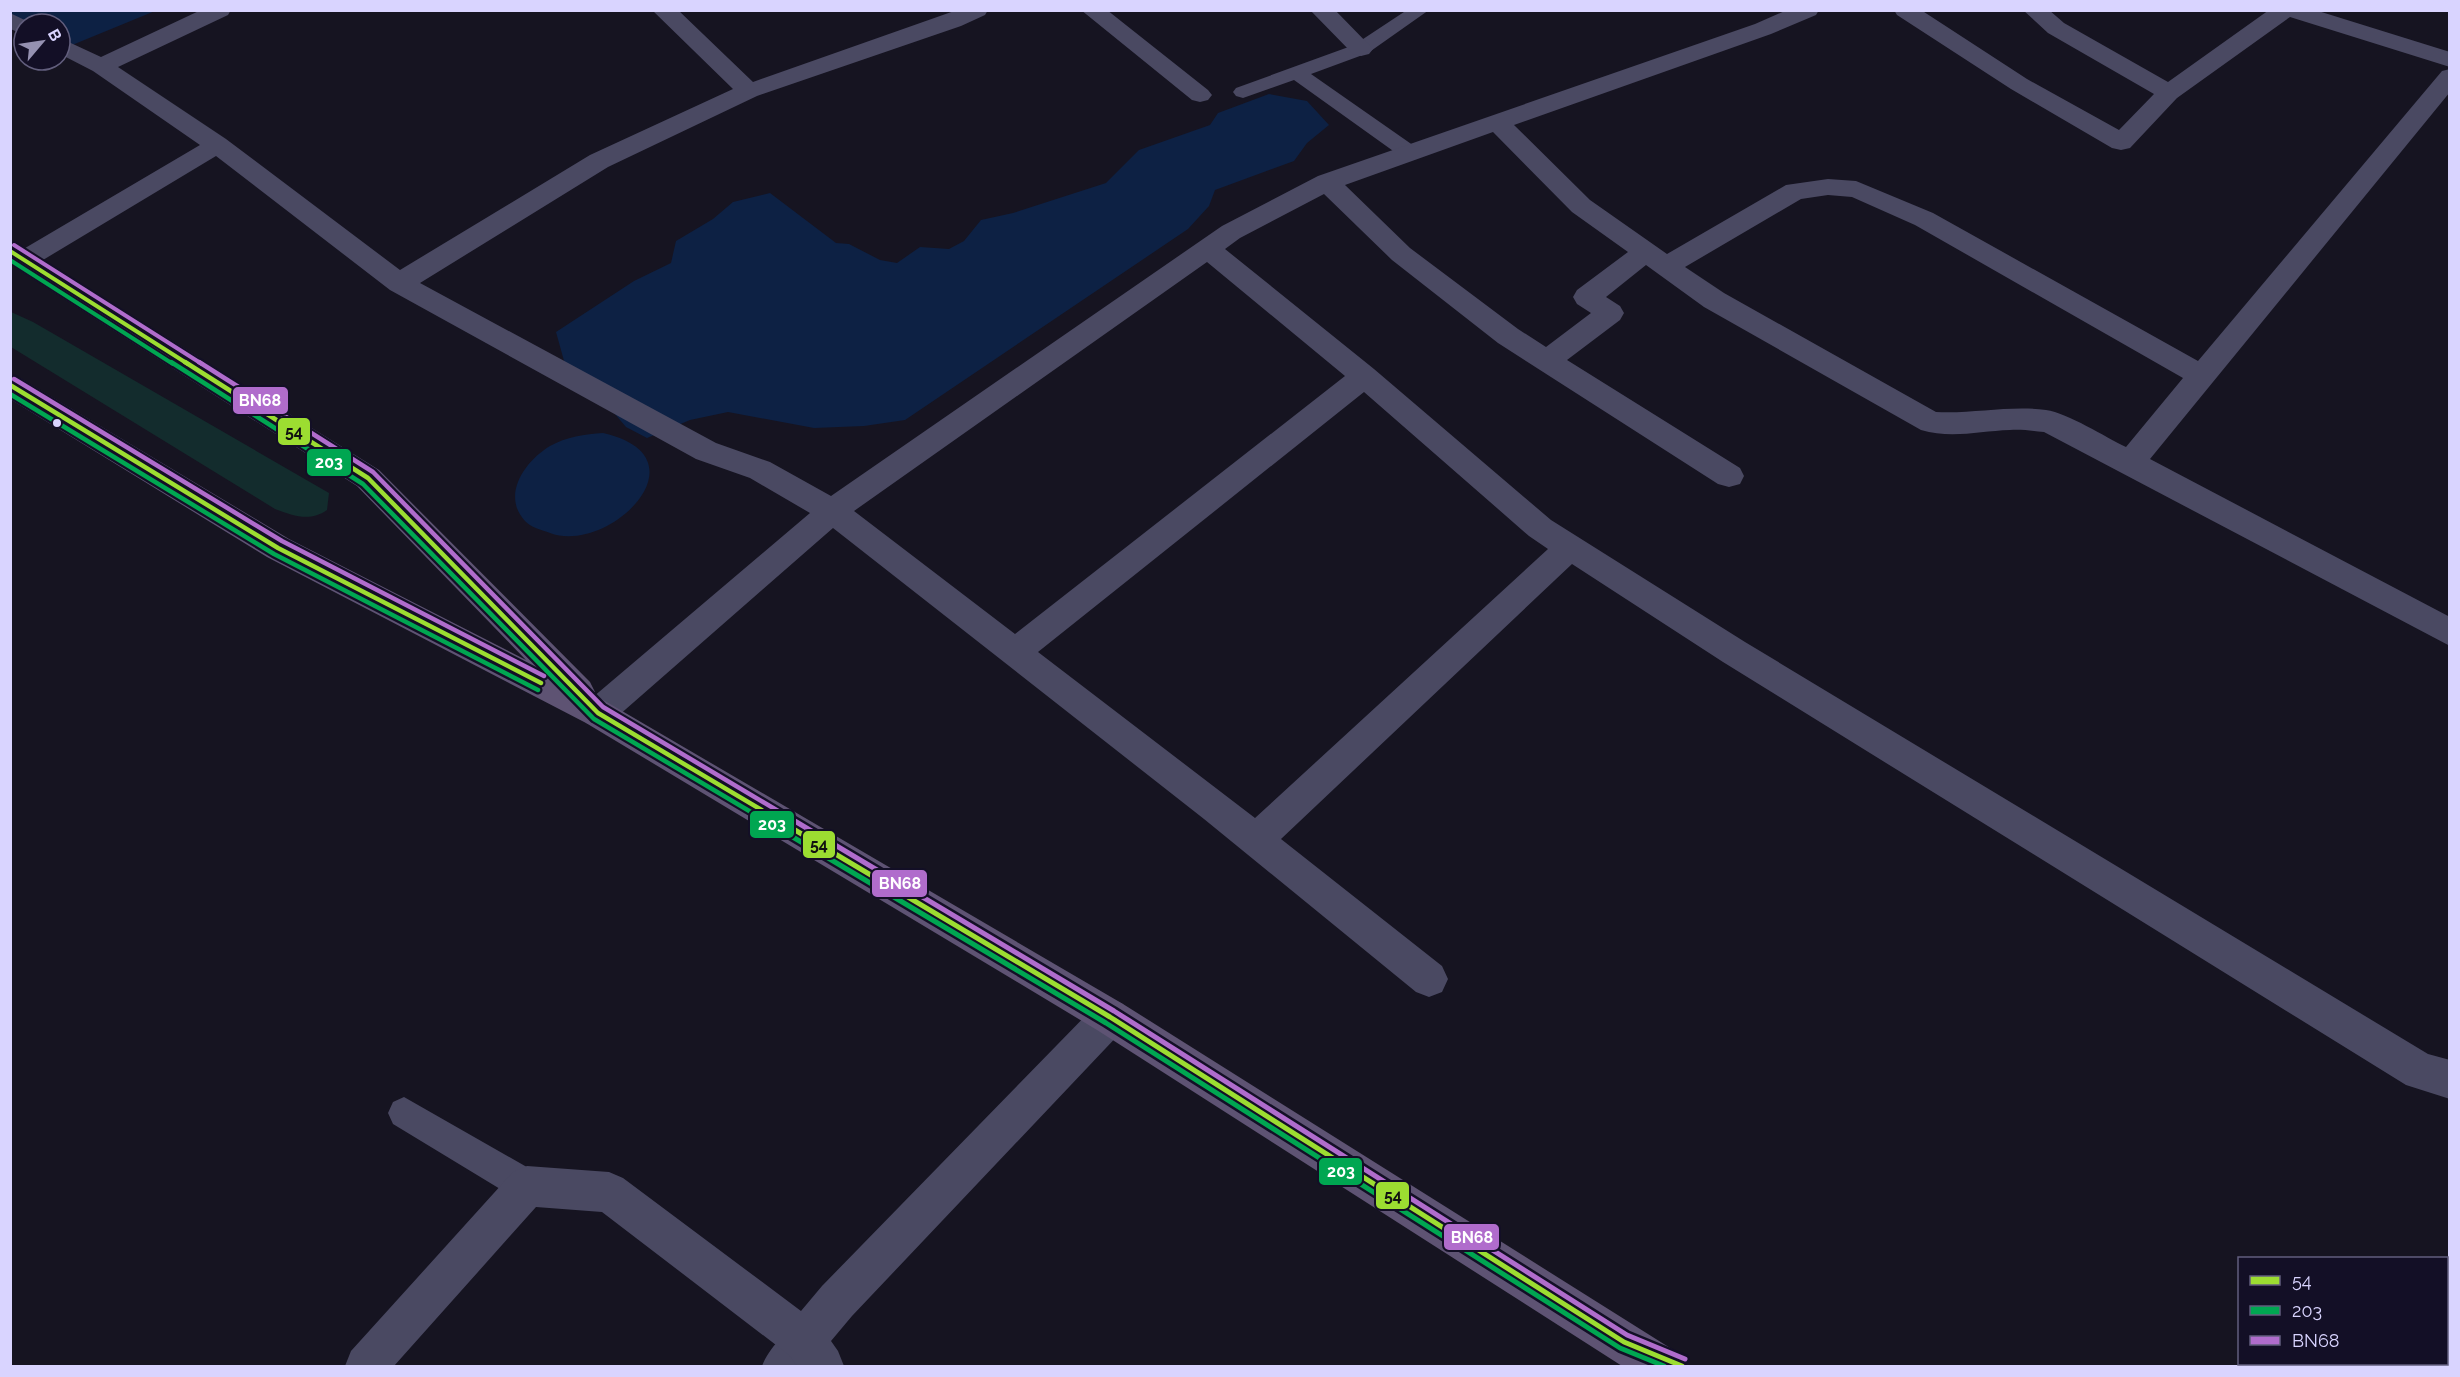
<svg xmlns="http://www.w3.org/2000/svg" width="2460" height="1377" viewBox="0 0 2460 1377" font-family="Raleway,sans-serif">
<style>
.green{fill:#132c2d}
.water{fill:#0d2144}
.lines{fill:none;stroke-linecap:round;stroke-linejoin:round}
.lane{fill:#4a4962;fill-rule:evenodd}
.street{fill:#4a4962;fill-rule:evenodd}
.primary{fill:#5e5373;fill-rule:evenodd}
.bus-1-far2-casing{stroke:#130f26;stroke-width:8}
.bus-1-far1-casing{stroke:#130f26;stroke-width:9}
.bus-1-casing{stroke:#130f26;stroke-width:10}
.bus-2-far2-casing{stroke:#130f26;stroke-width:8}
.bus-2-far1-casing{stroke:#130f26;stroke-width:9}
.bus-2-casing{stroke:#130f26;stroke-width:10}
.bus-3-far2-casing{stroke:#130f26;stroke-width:8}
.bus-3-far1-casing{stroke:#130f26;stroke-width:9}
.bus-3-casing{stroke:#130f26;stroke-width:10}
.bus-1-far2{stroke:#9cdd31;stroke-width:4}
.bus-1-far1{stroke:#9cdd31;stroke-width:4.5}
.bus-1{stroke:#9cdd31;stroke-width:5}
.bus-2-far2{stroke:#00a651;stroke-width:4}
.bus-2-far1{stroke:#00a651;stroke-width:4.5}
.bus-2{stroke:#00a651;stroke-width:5}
.bus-3-far2{stroke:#b06ccc;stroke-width:4}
.bus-3-far1{stroke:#b06ccc;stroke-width:4.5}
.bus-3{stroke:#b06ccc;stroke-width:5}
.bus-dot{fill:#d9d4ff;stroke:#130f26;stroke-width:2}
.line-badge{stroke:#130f26;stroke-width:2}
.badge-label{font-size:16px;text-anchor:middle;font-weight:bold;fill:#fff}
.pale-badge-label{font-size:16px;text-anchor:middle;font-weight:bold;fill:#111}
</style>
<rect width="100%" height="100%" fill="#161421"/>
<path class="green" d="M11,312L33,322L329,493L327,510C310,522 294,516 275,509L11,347Z"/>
<path class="water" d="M11,11H155L60,50V24H24V37L11,27Z
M1269,94L1307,101L1329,125L1307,143L1294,161L1215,190L1209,206L1188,229L905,420L864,426L814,428L728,412L690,420L647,438L626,427L598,394L566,368L556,332L634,281L671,263L676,241L713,219L733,202L770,193L836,243L849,244L880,260L897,263L920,247L949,249L964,241L981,220L1013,213L1106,183L1139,150L1210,125L1218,113Z
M603,433C709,457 609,555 550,533C542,530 530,527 525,521C501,495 525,461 550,446C566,437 585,434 603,433Z"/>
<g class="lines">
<path class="lane" d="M1407,10H1429L1368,53L1311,74L1417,148L1420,153L1417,158L1410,159L1403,158L1294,80L1243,98L1236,96L1233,92L1236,88L1354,45Z
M404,1097L539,1174L544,1186L539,1198L527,1203L515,1198L393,1124L388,1113L393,1102Z
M804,1322L816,1328L822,1340L816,1352L804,1366H762C769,1348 786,1330 804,1322Z"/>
<path class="street" d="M201,10H231L228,15L118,67L226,139L400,270L590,155L733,89L652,10H678L753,82L957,10H988L985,15L961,26L757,96L608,167L420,283L716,443L770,462L831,496L1222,226L1318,176L1755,24L1787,10H1819L1816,15L1771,34L1514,125L1590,200L1667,254L1786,185L1828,179L1856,181L1933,213L2198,361L2442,71L2450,69V92L2150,459L2450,617V646L2044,432C2033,431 2021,429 2010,430C1980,431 1951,439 1921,430L1704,307L1646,265L1606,297L1620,306L1624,313L1620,320L1567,360L1740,468L1744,476L1740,484L1729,487L1718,484L1498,343L1392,260L1324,194L1240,238L1225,249L1374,369L1551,520L1745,642L2428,1054L2450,1060V1099L2406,1085L1723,662L1572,564L1281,839L1442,966L1448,979L1442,992L1429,997L1416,992L1204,819L833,528L610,723L598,727L586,723L581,713L586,703L810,513L750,478L696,459L390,290L216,156L33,266L24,269L15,266L11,260L15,254L200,145L93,71L60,54V38L101,57ZM1493,132L1572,212L1628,252L1577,290L1573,297L1577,304L1591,313L1546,347L1518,329L1410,248L1345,185ZM1828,195L1852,197L1915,225L2183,378L2126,447C2105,437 2068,413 2046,410C2010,405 1973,414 1936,412L1724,293L1685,267L1801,199ZM1207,262L1345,376L1015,634L854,511ZM1364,392L1529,536L1548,549L1255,818L1038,652Z
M1081,10H1107L1208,90L1212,95L1208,100L1200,102L1192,100Z
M1310,10H1335L1373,49L1369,54L1361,56L1353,54Z
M1894,10H1921L2027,79L2119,130L2154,94L2048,33L2023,10H2049L2064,23L2168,82L2269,10H2315L2450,52V67L2290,17L2177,98L2130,148L2121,150L2112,148L2011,89L1897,15Z
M10,13L33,24H24V34L10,29Z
M1110,998L1123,1004L1129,1017L1123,1030L852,1316L831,1341L838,1351L844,1366H797L789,1355L602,1212L536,1207L394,1366H345L351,1351L513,1172L527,1166L609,1172L623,1178L801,1311L822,1286L1097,1004Z"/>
<path class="primary" d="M10,242L19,245L379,470L590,682L595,692L593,694L1123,1004L1675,1351L1681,1366H1622L1097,1030L586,723L267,557L10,399V375L20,378L289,539L526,660L357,486L10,264Z"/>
<defs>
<path id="bus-1-far2" d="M10,251L188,364"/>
<path id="bus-1-far1" d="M185,362L368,478L598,713L770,815
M10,385L278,548L541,683"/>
<path id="bus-1" d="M768,814L1110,1017L1624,1342L1682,1366"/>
<path id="bus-2-far2" d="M10,260L173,364"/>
<path id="bus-2-far1" d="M171,362L363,484L594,719L756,815
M10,394L274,554L538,690"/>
<path id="bus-2" d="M754,814L1106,1023L1620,1348L1664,1366"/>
<path id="bus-3-far2" d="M14,245L202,364"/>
<path id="bus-3-far1" d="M199,362L373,472L603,707L785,815
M14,379L282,541L544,676"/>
<path id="bus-3" d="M783,814L1114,1011L1627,1335L1685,1359"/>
</defs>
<use href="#bus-1-far2" class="bus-1-far2-casing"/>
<use href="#bus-1-far1" class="bus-1-far1-casing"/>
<use href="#bus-1" class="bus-1-casing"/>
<use href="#bus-2-far2" class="bus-2-far2-casing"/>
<use href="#bus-2-far1" class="bus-2-far1-casing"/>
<use href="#bus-2" class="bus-2-casing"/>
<use href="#bus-3-far2" class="bus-3-far2-casing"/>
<use href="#bus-3-far1" class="bus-3-far1-casing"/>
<use href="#bus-3" class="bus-3-casing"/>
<use href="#bus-1-far2" class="bus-1-far2"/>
<use href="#bus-1-far1" class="bus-1-far1"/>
<use href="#bus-1" class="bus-1"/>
<use href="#bus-2-far2" class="bus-2-far2"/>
<use href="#bus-2-far1" class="bus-2-far1"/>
<use href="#bus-2" class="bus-2"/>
<use href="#bus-3-far2" class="bus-3-far2"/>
<use href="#bus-3-far1" class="bus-3-far1"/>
<use href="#bus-3" class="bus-3"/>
</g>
<circle class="bus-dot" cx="57" cy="423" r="5"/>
<g class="line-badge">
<rect x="232" y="386" width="57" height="29" rx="6" fill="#b06ccc"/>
<rect x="277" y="417" width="34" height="29" rx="6" fill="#9cdd31"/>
<rect x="306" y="448" width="46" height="29" rx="6" fill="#00a651"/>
<rect x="749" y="810" width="46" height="29" rx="6" fill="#00a651"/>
<rect x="802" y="830" width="34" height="29" rx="6" fill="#9cdd31"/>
<rect x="871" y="869" width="57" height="29" rx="6" fill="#b06ccc"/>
<rect x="1318" y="1157" width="45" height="29" rx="6" fill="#00a651"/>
<rect x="1375" y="1181" width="35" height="29" rx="6" fill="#9cdd31"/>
<rect x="1443" y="1223" width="57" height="28" rx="6" fill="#b06ccc"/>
</g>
<g class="badge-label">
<text x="260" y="406">BN68</text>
<text x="329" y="468">203</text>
<text x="772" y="830">203</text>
<text x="900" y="889">BN68</text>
<text x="1341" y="1177">203</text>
<text x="1472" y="1243">BN68</text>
</g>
<g class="pale-badge-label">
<text x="294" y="437">54</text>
<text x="819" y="850">54</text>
<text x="1393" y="1201">54</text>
</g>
<rect width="2460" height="1377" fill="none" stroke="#d9d4ff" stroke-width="24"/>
<rect x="2238" y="1257" width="210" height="108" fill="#130f26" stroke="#625e7d" stroke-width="1.5"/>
<rect x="2250" y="1276" width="30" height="9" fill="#9cdd31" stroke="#625e7d" stroke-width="1.5"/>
<text x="2292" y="1287" font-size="18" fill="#d9d4ff">54</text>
<rect x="2250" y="1306" width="30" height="9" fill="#00a651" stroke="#625e7d" stroke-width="1.5"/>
<text x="2292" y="1317" font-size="18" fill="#d9d4ff">203</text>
<rect x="2250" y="1336" width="30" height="9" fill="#b06ccc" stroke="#625e7d" stroke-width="1.5"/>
<text x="2292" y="1347" font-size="18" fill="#d9d4ff">BN68</text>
<g transform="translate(42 42) rotate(61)"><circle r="28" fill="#130f26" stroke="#625e7d" stroke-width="1.5"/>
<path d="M0-4.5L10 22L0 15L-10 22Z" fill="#9591b1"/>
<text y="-9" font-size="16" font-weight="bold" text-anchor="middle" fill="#d9d4ff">B</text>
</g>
</svg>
